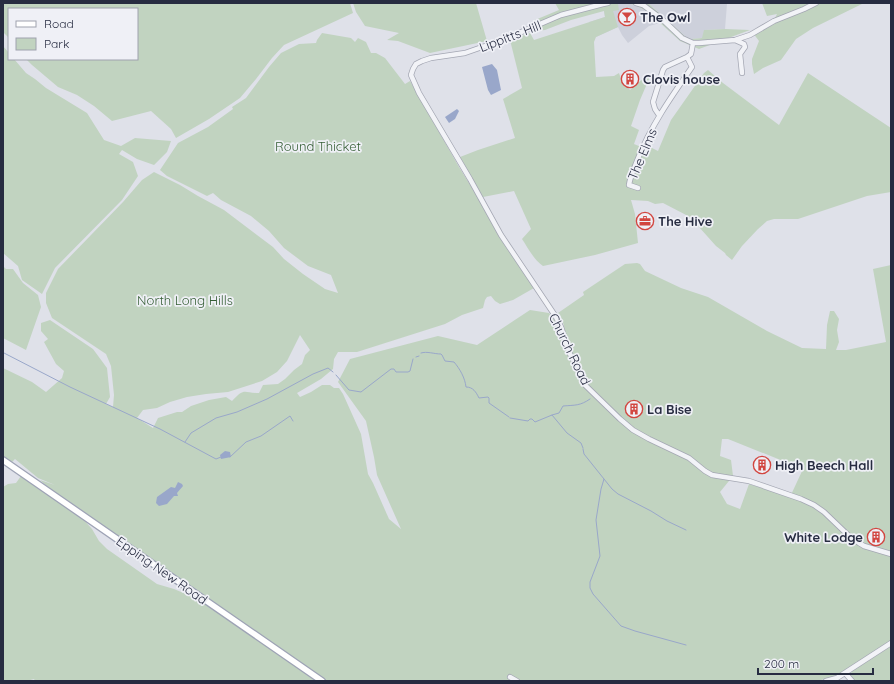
<svg xmlns="http://www.w3.org/2000/svg" width="894" height="684" viewBox="0 0 894 684" font-family="Quicksand,sans-serif">
<style>
.built{fill:#cdd0db}
.green{fill:#c1d3c0;fill-rule:evenodd}
.water{fill:#99a7ca}
.lines{fill:none;stroke-linecap:round;stroke-linejoin:round}
.stream{stroke:#99a7ca;stroke-width:1}
.minor-casing{stroke:#a4a7b3;stroke-width:6}
.major-casing{stroke:#9ea3b5;stroke-width:8}
.minor{stroke:#f2f3f7;stroke-width:4.5}
.major{stroke:#fff;stroke-width:5.5}
.labels{text-anchor:middle;dominant-baseline:central;stroke-width:3.5;stroke-linejoin:round;paint-order:stroke}
.poi-label{font-size:13px;font-weight:bold;fill:#272c41;stroke:#eff0f6;text-anchor:start}
.street-label{font-size:13px;fill:#272c41;stroke:#eff0f6}
.park-label{font-size:13px;fill:#345d34;stroke:#eff0f6}
</style>
<rect width="100%" height="100%" fill="#dfe1e9"/>
<path class="built" d="M626,3L635,5L648,12L660,23L649,26L628,43L622,35L618,27L596,37L589,22L605,17L603,6Z
M648,3H728L727,4L725,29L705,30L703,38L691,39L686,37Z"/>
<path class="green" d="M3,3H350L353,13L284,45L272,58L256,79L240,98L209,119L176,138L171,129L151,111L112,121L94,106L77,95L58,87L32,65L26,59H137V9H9V38L3,32Z
M353,3H476L487,41L430,53L398,41L387,40L399,33L365,26L356,12Z
M555,3H626L618,4L619,10L613,11L618,27L596,37L594,42L596,77L614,76L619,73L621,79L630,90L647,75L649,79L640,100L631,126L639,130L634,144L646,149L648,146L658,151L671,120L704,73L708,70L723,83L779,125L808,73L891,128V192L867,196L798,219H774L767,221L758,229L742,246L732,260L726,255L725,253L716,246L690,217L663,203L655,204L648,201L631,200L635,214L638,243L595,255L543,266C534,260 528,248 522,239L531,229L514,191L483,197L460,157L478,150L515,138L503,99L522,88L510,40L530,33L534,40L605,17L604,11L571,20L545,30L537,31L535,20L559,10Z
M626,3H648L686,37L691,39L702,38L704,30L725,29L750,30L699,49L680,41L648,12L635,5Z
M762,3H864L813,28L796,39L781,60L763,68L754,74L752,64V59L759,41L753,33L761,27L771,26L777,14L767,16Z
M322,33L351,38L355,42L358,38L366,42L371,53H376L385,58L405,84L410,81L459,167L534,288L513,300L500,304L495,301L491,296L487,297L485,300L483,308L462,315L445,324L357,352H338L334,359L333,369L321,379L297,393L300,397L311,392L322,385H330L334,388H339L343,394L361,434L368,474L373,483L389,519L401,529L377,475L374,457L366,421L338,382L350,359L438,336L477,345L530,310L549,313L565,332C564,326 563,318 558,313L584,295L583,292L625,264L637,263L640,264L645,271L681,288L708,297L767,331L802,348L826,349L827,325L830,311H834L839,319L837,330L839,342L836,350H846L886,342L873,269L891,265V643C867,657 843,677 816,681H520L511,676L508,681H326L50,489L40,480L55,485L38,478L15,459L12,462L3,456V368L32,382L46,392L62,378L64,371L56,364L44,342L48,339L41,331V323L50,320L93,349L107,368L110,397L106,404L113,407L114,395L111,366L106,354L52,318L46,303V293L58,269L123,202L142,180L154,172L180,185L198,196L224,210L273,247L284,259L303,274L325,289L338,293L331,275L308,266L284,248L269,231L251,216L221,200L213,193L207,196L167,176L160,170L178,143L208,127L233,109L232,107L246,98L269,67L281,53L299,44L316,43L317,40ZM300,335L310,350L305,355L302,364L294,370L285,379L278,384L263,385L259,393C243,393 245,387 232,401L226,397L209,400L191,406L182,412H177L158,418L153,428L137,418L143,410L157,408L170,402L187,397L206,394L228,392L262,381L277,372L287,361ZM722,439H728L803,469L790,497L749,484L740,509L727,504L720,492L733,476L731,460L720,456Z
M3,46L9,53V59H14L26,73L35,79L46,88L87,113L104,140L121,146L135,138L171,141L167,152L154,165L137,159L122,150L119,154L133,162L138,176L122,200L55,268L42,294L22,280L18,266L3,253Z
M3,266L6,269H13L23,283L38,295L41,307L26,350L3,338Z
M21,476L83,519L92,529L99,541L107,549L157,584L174,589L193,597L219,613L318,681H35L34,679L27,681H3V487L8,484L16,483Z
M891,646V681H854L850,677V675L852,671Z"/>
<path class="water" d="M492,64L497,70L501,90L491,95L488,90L482,67Z
M457,109L459,111L455,119L449,123L445,117Z
M225,451L230,452L231,457L221,459L220,455Z
M178,482L182,484L183,486L177,493L178,496H174L167,504L159,506L156,503L157,497L171,487L175,488Z"/>
<g class="lines">
<path class="stream" d="M4,353L70,387L160,429L216,459L221,457
M421,353C427,351 434,354 441,354L442,355L445,361L454,362C460,369 465,378 466,387C473,387 476,392 479,398L488,397L489,398V403L509,417
M416,357L419,356
M336,375L349,390L361,392L391,369H394L396,372H408L410,371L413,359
M552,415L559,413L563,406C575,405 580,406 590,399
M510,418L528,421L530,419H532L535,422L552,415L567,433L581,443L583,448
M185,442L191,433L216,418L237,412L267,399L313,374L328,368L333,372
M583,449L584,454L604,479L601,489L596,520L600,556L590,582V588L593,594L621,626L635,631L686,645
M230,457L246,442L261,436L290,416L293,421
M604,479L612,489L618,494L651,511L667,521L686,530"/>
<defs>
<path id="minor" d="M608,3L603,4L561,15L505,39L465,53L431,58L422,61L416,64L413,69L411,75L419,93L470,179L501,235L556,317L561,327L570,354L575,363L582,379L585,385L620,419L633,430L649,439L689,458L705,471L712,475L749,481L801,499L814,505L824,512L848,535L859,543L864,546L891,554
M636,3L643,5L663,20L682,38L693,43H699L735,40L750,35L774,21L804,9L816,3
M735,40L744,44L745,47L740,54L742,73
M659,115L655,109L653,102L663,70L665,67L687,57
M638,188L629,185C630,177 634,169 637,161C650,127 671,97 692,67L687,57L691,54L693,43
M845,673L852,681
M510,677L517,681
M826,681L837,678L891,643"/>
<path id="major" d="M3,460L322,681"/>
</defs>
<use href="#minor" class="minor-casing"/>
<use href="#major" class="major-casing"/>
<use href="#minor" class="minor"/>
<use href="#major" class="major"/>
</g>
<defs>
<symbol id="bar-ring" viewBox="-11 -11 22 22"><circle r="9.5" fill="#eff0f6" stroke="#d24640" stroke-width="1.5"/><path d="M-6-5H6L.8 .8V4.5H3.5V6h-7V4.5H-.8V.8Z" fill="#d24640"/></symbol>
<symbol id="building-ring" viewBox="-11 -11 22 22"><circle r="9.5" fill="#eff0f6" stroke="#d24640" stroke-width="1.5"/><path d="M-4-6H4V6H1V3H-1V6H-4ZM-2.5-4.3h1.7v1.8h-1.7ZM.8-4.3h1.7v1.8H.8ZM-2.5-1h1.7V.8h-1.7ZM.8-1h1.7V.8H.8Z" fill="#d24640"/></symbol>
<symbol id="office-ring" viewBox="-11 -11 22 22"><circle r="9.5" fill="#eff0f6" stroke="#d24640" stroke-width="1.5"/><path d="M-6-3h4V-5.5h4V-3h4V5H-6ZM-1-4.5V-3h2v-1.5ZM-6 0V1H6V0Z" fill="#d24640"/></symbol>
</defs>
<g fill-rule="evenodd">
<use href="#bar-ring" x="617" y="7" width="20" height="20"/>
<use href="#building-ring" x="620" y="69" width="20" height="20"/>
<use href="#office-ring" x="635" y="211" width="20" height="20"/>
<use href="#building-ring" x="624" y="399" width="20" height="20"/>
<use href="#building-ring" x="752" y="455" width="20" height="20"/>
<use href="#building-ring" x="866" y="527" width="20" height="20"/>
</g>
<g class="labels">
<g class="poi-label">
<text x="640" y="17">The Owl</text>
<text x="643" y="79">Clovis house</text>
<text x="658" y="221">The Hive</text>
<text x="647" y="409">La Bise</text>
<text x="775" y="465">High Beech Hall</text>
<text x="863" y="537" text-anchor="end">White Lodge</text>
</g>
<g class="street-label">
<text transform="translate(510 36) rotate(-21)">Lippitts Hill</text>
<text transform="translate(642 154) rotate(-67)">The Elms</text>
<text transform="translate(570 349) rotate(64)">Church Road</text>
<text transform="translate(162 570) rotate(35)">Epping New Road</text>
</g>
<g class="park-label">
<text x="318" y="146">Round Thicket</text>
<text x="185" y="300">North Long Hills</text>
</g>
</g>
<rect width="894" height="684" fill="none" stroke="#272c41" stroke-width="8"/>
<rect x="8" y="8" width="130" height="52" fill="#eff0f6" stroke="#9fa2ae"/>
<rect x="16" y="21" width="20" height="6" fill="#ffffff" stroke="#9fa2ae"/>
<text x="44" y="28" font-size="12" fill="#272c41">Road</text>
<rect x="16" y="38" width="20" height="12" fill="#c1d3c0" stroke="#9fa2ae"/>
<text x="44" y="48" font-size="12" fill="#272c41">Park</text>
<path d="M758 668v6h115v-6" fill="none" stroke="#272c41" stroke-width="2"/>
<text x="764" y="668" font-size="12" fill="#272c41" stroke="#eff0f6" stroke-width="3" paint-order="stroke">200 m</text>
</svg>
